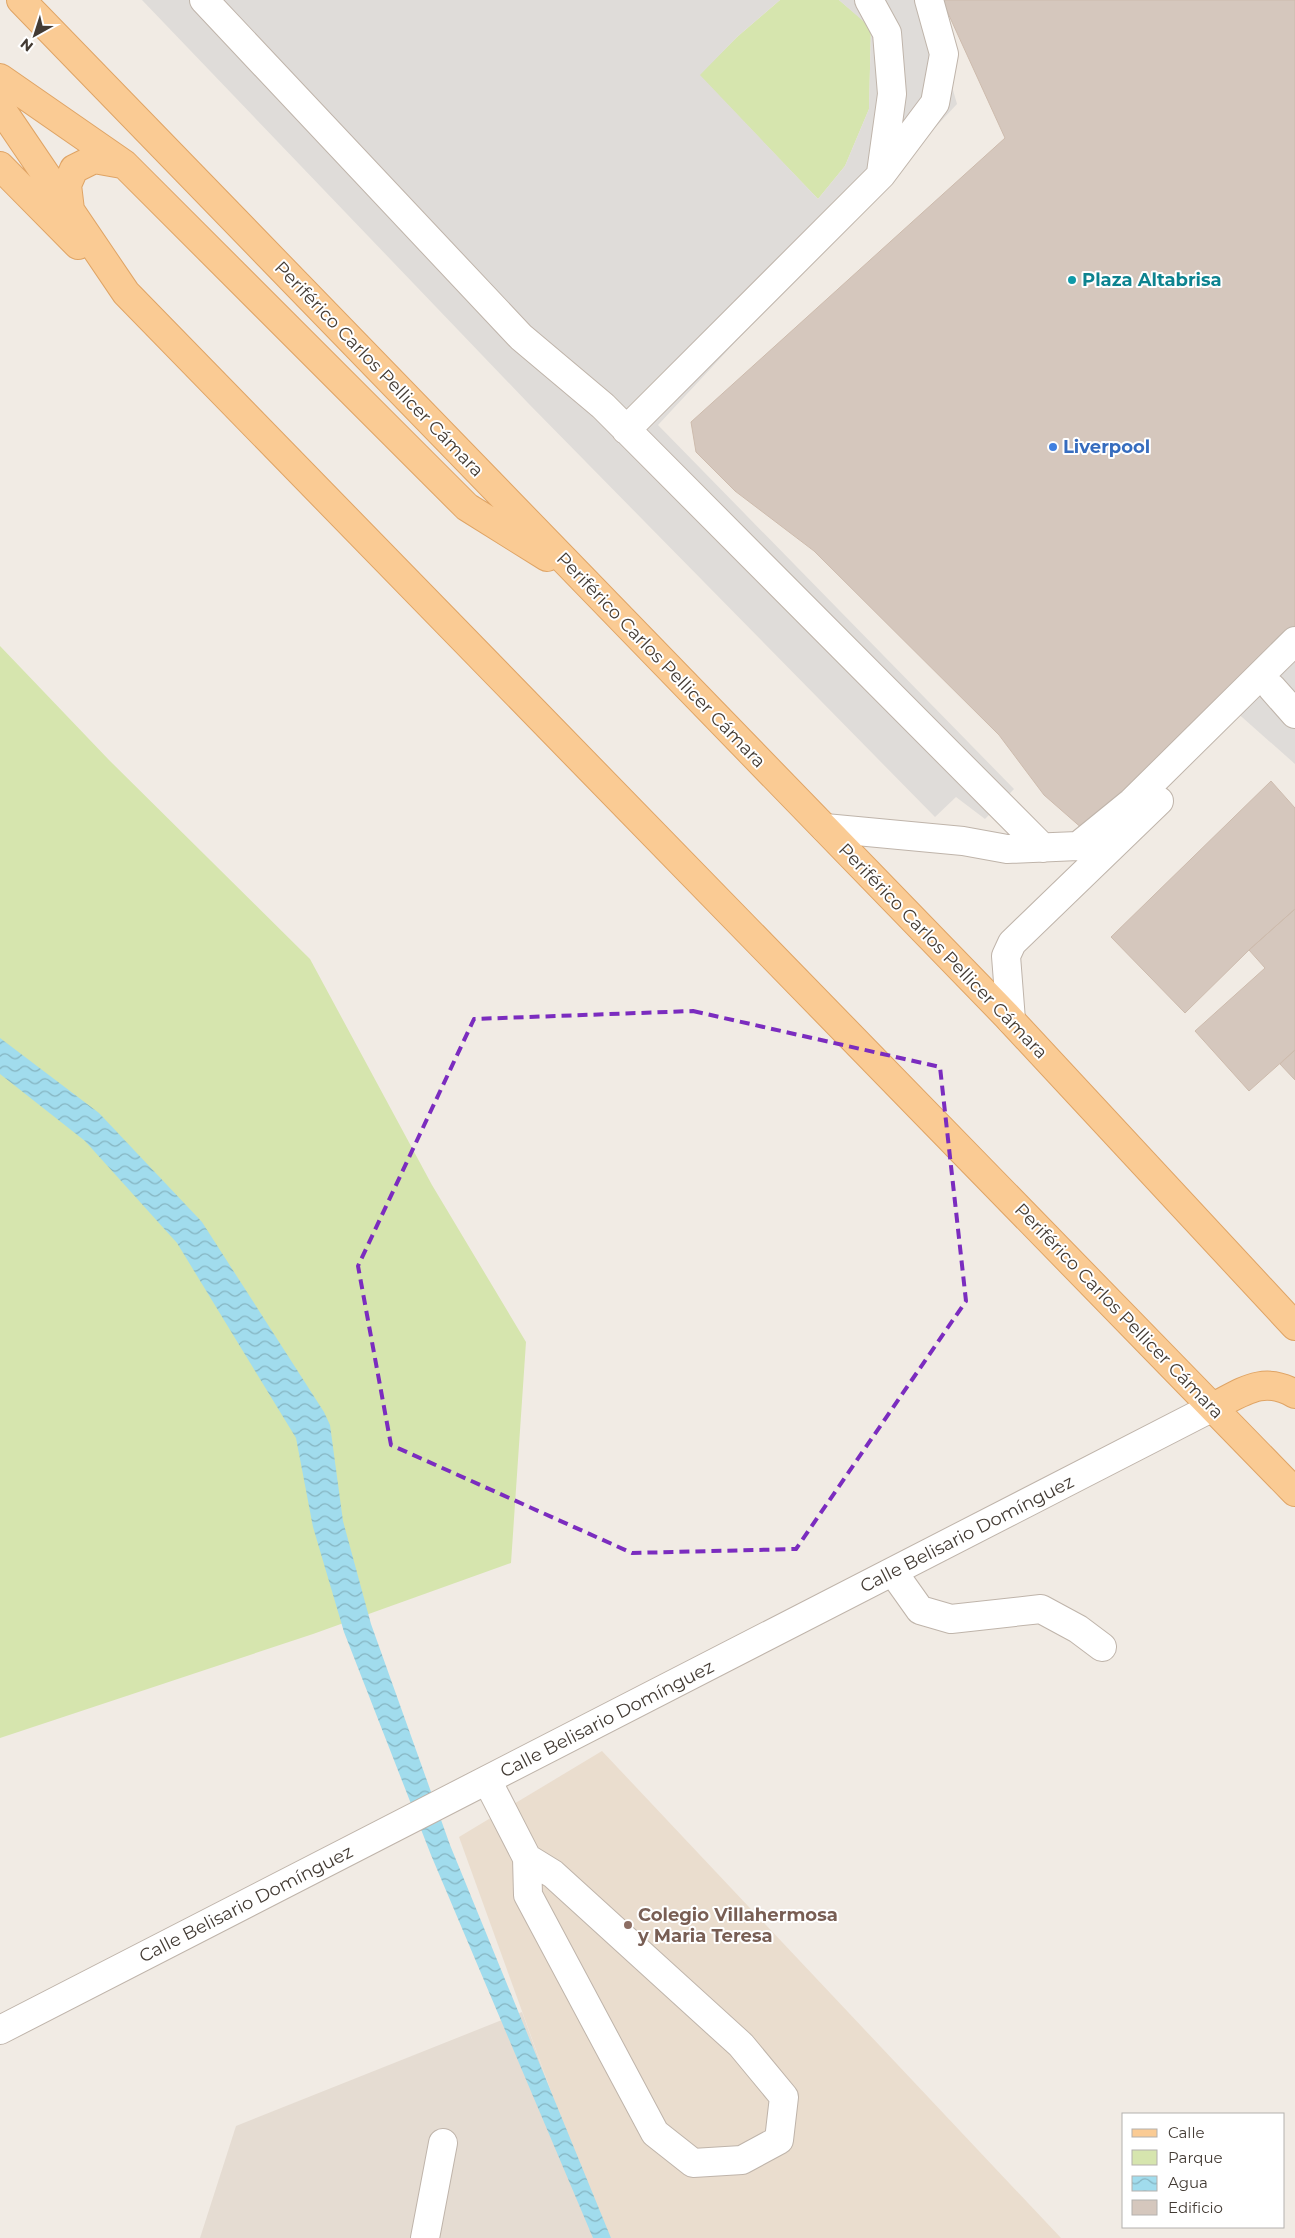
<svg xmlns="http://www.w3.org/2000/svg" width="1295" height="2238" viewBox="0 0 1295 2238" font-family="Montserrat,sans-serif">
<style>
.residential{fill:#e5dcd2}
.education{fill:#eaddce}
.park{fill:#d6e5ae}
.parking{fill:#dfdcd9}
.water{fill:url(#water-waves)}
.building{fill:#d5c7bd;stroke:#cdbbad}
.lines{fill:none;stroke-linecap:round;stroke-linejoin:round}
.minor-casing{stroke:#bfb4aa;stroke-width:30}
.major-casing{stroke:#dfa465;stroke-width:30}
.minor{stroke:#fff;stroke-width:28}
.major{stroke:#facb94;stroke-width:28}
.marked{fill:none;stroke:#7b2cbf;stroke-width:4;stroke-dasharray:10 6;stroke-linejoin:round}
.culture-dot{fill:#0f9aa8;stroke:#fff;stroke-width:2}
.shop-dot{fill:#3f7fe0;stroke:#fff;stroke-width:2}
.education-dot{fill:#8d6e63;stroke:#fff;stroke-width:2}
.labels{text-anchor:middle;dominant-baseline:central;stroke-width:4;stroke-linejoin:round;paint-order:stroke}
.culture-label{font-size:18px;font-weight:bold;fill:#0d838f;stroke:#fff;text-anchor:start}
.street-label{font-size:18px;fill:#433b34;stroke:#fff}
.shop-label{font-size:18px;font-weight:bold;fill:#366cbe;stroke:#fff;text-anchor:start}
.education-label{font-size:18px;font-weight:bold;fill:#785e54;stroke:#fff;text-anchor:start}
</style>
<defs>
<pattern id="water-waves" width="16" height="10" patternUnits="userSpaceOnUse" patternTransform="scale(1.25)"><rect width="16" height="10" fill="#a1dced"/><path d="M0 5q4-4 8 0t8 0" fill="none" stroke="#85b4c1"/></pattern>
</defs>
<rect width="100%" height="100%" fill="#f1ebe4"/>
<path class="residential" d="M522,2012L604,2238H200L236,2126Z"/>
<path class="education" d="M602,1751L1061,2238H604L459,1837Z"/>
<path class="park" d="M780,0H839L871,27L869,109L845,166L818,199L699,75L737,37Z
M0,646L109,760L310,959L432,1185L526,1342L511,1563L313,1634L0,1738Z"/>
<path class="parking" d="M142,0H780L737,37L700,75L818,199L845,166L869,109L871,28L839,0H927L957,104L658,425L1014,789L985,819L956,797L935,817L528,403Z
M1295,652V764L1234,710Z"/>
<path class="water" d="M0,1038L99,1113L202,1222L324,1412L330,1425L343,1521L371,1624L450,1845L611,2238H593L431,1855L344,1632L313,1527L296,1438L177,1243L85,1141L0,1074Z"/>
<path class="building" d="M942,0H1295V631L1084,830L1044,795L999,735L814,551L735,491L696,452L691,422L1005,138Z
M1271,781L1295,808V909L1249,950L1185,1013L1111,937Z
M1295,909V1050L1249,1091L1195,1031L1265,968L1249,950Z
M1295,1050V1080L1280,1064Z"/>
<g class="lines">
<defs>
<path id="minor" d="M204,0L521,337L603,406L1043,848
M869,0L887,33L892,94L881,173
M626,430L881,175L935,103L944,54L929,0
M1272,688L1295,714
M825,828L963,841L1007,849L1078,846L1132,802L1295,641
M1011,1020L1006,956L1012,943L1159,801
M893,1572L920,1610L951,1619L1041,1609L1078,1629L1102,1647
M487,1780L527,1858L528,1895L655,2133L693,2163L742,2160L779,2140L784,2097L741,2045L553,1874L527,1858
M0,2030L1213,1407
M425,2238L443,2143"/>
<path id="major" d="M21,0L1006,1015L1295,1326
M0,78L124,164L467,507L547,557
M0,107L126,293L1295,1492
M0,166L78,245
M70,210L67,185L74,169L94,159L122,164
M1213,1407C1243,1392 1263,1375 1295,1394"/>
</defs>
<use href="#minor" class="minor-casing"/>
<use href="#major" class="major-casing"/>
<use href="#minor" class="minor"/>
<use href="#major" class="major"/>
</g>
<path class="marked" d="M693,1011L940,1067L966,1301L796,1549L632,1553L391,1445L358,1266L474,1019Z"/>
<circle class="culture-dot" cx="1072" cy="280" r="5"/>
<circle class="shop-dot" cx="1053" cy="447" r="5"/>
<circle class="education-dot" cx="628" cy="1925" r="5"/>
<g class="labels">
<g class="culture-label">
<text x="1082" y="280">Plaza Altabrisa</text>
</g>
<g class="street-label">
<text transform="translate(379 369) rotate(46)">Periférico Carlos Pellicer Cámara</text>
<text transform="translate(661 660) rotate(46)">Periférico Carlos Pellicer Cámara</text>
<text transform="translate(943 951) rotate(46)">Periférico Carlos Pellicer Cámara</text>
<text transform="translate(1119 1311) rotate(46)">Periférico Carlos Pellicer Cámara</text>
<text transform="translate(967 1534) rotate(-27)">Calle Belisario Domínguez</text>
<text transform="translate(607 1719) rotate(-27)">Calle Belisario Domínguez</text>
<text transform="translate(246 1904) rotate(-27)">Calle Belisario Domínguez</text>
</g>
<g class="shop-label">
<text x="1063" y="447">Liverpool</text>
</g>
<g class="education-label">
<text x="638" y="1915">Colegio Villahermosa<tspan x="638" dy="21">y Maria Teresa</tspan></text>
</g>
</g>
<rect x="1122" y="2113" width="162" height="115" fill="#ffffff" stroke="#b4b1ae"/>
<rect x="1132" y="2129" width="25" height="8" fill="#facb94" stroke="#b4b1ae"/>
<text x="1168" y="2138" font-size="15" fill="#433b34">Calle</text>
<rect x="1132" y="2150" width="25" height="15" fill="#d6e5ae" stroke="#b4b1ae"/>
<text x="1168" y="2163" font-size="15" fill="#433b34">Parque</text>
<rect x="1132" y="2176" width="25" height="15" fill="url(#water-waves)" stroke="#b4b1ae"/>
<text x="1168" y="2188" font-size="15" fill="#433b34">Agua</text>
<rect x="1132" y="2200" width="25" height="15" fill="#d5c7bd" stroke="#b4b1ae"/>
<text x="1168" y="2213" font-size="15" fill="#433b34">Edificio</text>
<g transform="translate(35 35) rotate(219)" stroke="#ffffff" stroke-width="4" paint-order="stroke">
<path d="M0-4L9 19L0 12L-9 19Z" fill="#433b34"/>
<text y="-8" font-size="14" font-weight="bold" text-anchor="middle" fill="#433b34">N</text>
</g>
</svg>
